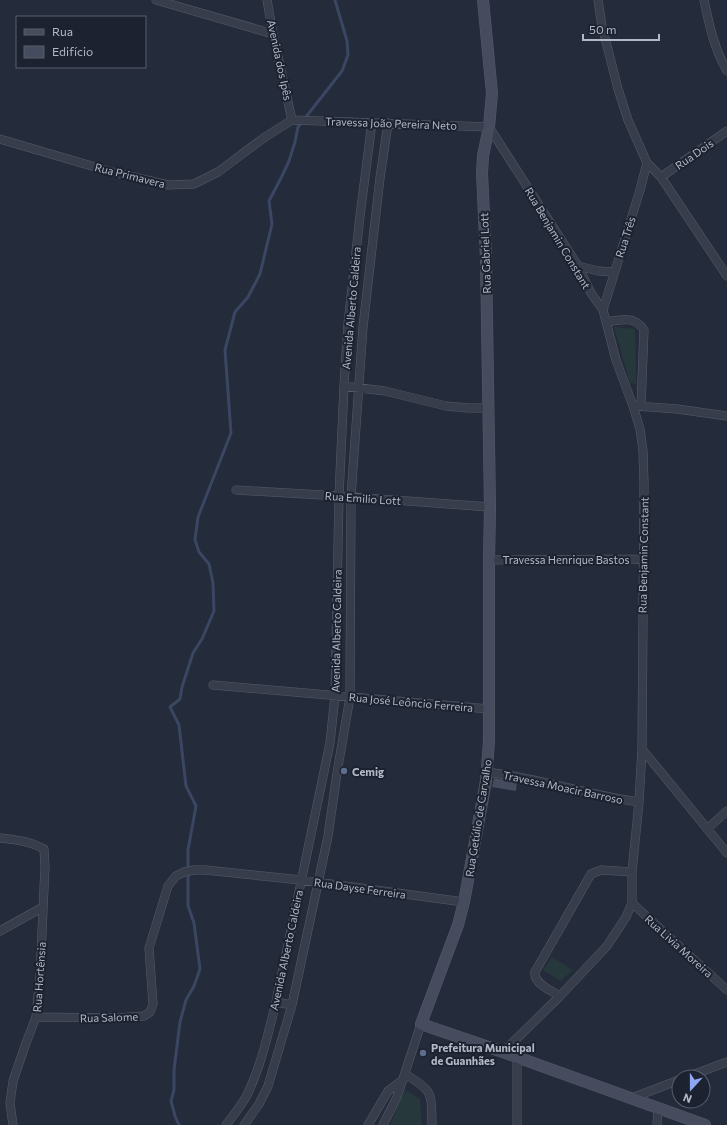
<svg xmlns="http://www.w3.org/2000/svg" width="727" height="1125" viewBox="0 0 727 1125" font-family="Commissioner,sans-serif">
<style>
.green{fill:#27383c}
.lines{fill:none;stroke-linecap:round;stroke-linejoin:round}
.stream{stroke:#3a4662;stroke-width:3}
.building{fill:#454c5e}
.street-casing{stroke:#565b69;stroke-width:9}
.secondary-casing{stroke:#565b69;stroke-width:12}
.street{stroke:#383d4b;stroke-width:8}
.secondary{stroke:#464c5d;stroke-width:11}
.service-dot{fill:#5c6f8a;stroke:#1d2230;stroke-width:1.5}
.labels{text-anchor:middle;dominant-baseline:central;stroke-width:4;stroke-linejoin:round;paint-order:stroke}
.street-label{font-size:11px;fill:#b3b8c6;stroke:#1d2230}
.poi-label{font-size:11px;font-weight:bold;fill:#b3b8c6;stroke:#1d2230;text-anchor:start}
</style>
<rect width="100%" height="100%" fill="#242b3a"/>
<path class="green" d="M614,327L635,329L636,384L630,383Z
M552,957L573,970L560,981L543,970Z
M405,1090L420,1099L422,1125H390Z"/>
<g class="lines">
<path class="stream" d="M179,1125L175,1116L171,1101L174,1090V1070L180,1022L186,1000L194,986L200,969L194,923L188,906V850L196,806L186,786L179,725L170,707L180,699L182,687L193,653L202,639L214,611L213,583L209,564L199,552L195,540L198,517L231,433L225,350L235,312L248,297L260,274L272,224L269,201L281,178L289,161L295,142L298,127L342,71L348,55L347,41L335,0"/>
</g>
<path class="building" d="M494,778L517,782L516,791L492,787Z"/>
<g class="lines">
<defs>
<path id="street" d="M156,0L273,34
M267,0L273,34L292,120
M598,0L602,26L618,89L628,120L647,163L661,177L727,276
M704,0C709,24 714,49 727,71
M292,120L489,127L578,266L591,293L603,310L616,360L633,406L640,429L643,451L644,483L642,749L639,802L632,872V903L626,917L607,946L560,996L503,1052
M0,139L112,172L168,185L194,184L218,172L265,137L292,120
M661,177L727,131
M578,266L598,271L614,272
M603,310L640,190L647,163
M606,322C621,320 634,315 644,330L641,406
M344,386L385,391L446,406L468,408H489
M636,406L677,409L727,416
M236,490L339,496L490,507
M489,560L643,559
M213,685L489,709
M642,749L727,853
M487,772C538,778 588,795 639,802
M707,829L727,811
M0,838C16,840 30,841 44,849L45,866L40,977L36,1017L26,1043L13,1081L10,1103L13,1125
M632,903L727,990
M0,931L43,907
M560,996C551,991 533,983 535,972L591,874L601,870L632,872
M276,1002L292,1005
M36,1017L117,1018L144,1016L150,1012L153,1004L149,948L168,886L176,876L184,872L194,870H205L301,880L464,902
M517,1057V1125
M405,1074C434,1092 431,1092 432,1125
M687,1077L727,1062
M632,1098L679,1080
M226,1125C233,1116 240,1107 246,1097C261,1067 268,1034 276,1002L330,743L335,696L339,496L344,386L348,324L360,216L372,122
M244,1125L259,1104L268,1086L292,1005L328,836L337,773L350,697L351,497L363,327L380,178L388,123
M368,1125L388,1091L403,1080
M383,1125L397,1097L421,1024
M657,1125L658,1107"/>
<path id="secondary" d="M483,0L492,93L489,127L483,156L482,173L486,258L490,507L489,560V741L486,781L464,902L458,925L421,1024L503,1052L705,1125"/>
</defs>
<use href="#street" class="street-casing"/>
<use href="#secondary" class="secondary-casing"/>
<use href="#street" class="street"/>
<use href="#secondary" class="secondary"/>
</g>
<g class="service-dot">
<circle cx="344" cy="771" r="4"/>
<circle cx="423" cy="1053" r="4"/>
</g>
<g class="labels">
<g class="street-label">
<text transform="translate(280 60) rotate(78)">Avenida dos Ipês</text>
<text transform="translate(391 123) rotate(2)">Travessa João Pereira Neto</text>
<text transform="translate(694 154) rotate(-35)">Rua Dois</text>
<text transform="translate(130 175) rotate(14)">Rua Primavera</text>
<text transform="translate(625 237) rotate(-72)">Rua Três</text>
<text transform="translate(558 238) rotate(59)">Rua Benjamin Constant</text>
<text transform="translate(485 253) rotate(-92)">Rua Gabriel Lott</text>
<text transform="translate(351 308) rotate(-85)">Avenida Alberto Caldeira</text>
<text transform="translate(363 498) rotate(4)">Rua Emilio Lott</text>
<text transform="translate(643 555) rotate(-89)">Rua Benjamin Constant</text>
<text x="566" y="559">Travessa Henrique Bastos</text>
<text transform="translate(336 631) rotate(-89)">Avenida Alberto Caldeira</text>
<text transform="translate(411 702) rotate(5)">Rua José Leôncio Ferreira</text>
<text transform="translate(563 787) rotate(12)">Travessa Moacir Barroso</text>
<text transform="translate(478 818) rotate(-81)">Rua Getúlio de Carvalho</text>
<text transform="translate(360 888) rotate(8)">Rua Dayse Ferreira</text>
<text transform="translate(679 946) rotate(42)">Rua Livia Moreira</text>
<text transform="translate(286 950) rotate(-78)">Avenida Alberto Caldeira</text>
<text transform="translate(39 977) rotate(-86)">Rua Hortênsia</text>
<text transform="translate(109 1017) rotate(-2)">Rua Salome</text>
</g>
<g class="poi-label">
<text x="352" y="771">Cemig</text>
<text x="431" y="1047">Prefeitura Municipal<tspan x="431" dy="13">de Guanhães</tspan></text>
</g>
</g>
<rect x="16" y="16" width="130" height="52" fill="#1d2230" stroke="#595e6c"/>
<rect x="24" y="29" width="20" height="6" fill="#464c5d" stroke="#595e6c"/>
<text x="52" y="36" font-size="12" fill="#b3b8c6">Rua</text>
<rect x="24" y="46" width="20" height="12" fill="#454c5e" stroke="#595e6c"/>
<text x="52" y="56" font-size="12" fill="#b3b8c6">Edifício</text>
<g transform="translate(691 1089) rotate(201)"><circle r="19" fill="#1d2230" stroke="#595e6c"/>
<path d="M0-3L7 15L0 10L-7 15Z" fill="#8da7f2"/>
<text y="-6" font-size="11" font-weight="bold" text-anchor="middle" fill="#b3b8c6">N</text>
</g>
<path d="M583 34v6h76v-6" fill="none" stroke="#b3b8c6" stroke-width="2"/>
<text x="589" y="34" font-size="12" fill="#b3b8c6" stroke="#1d2230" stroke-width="3" paint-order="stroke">50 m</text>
</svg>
